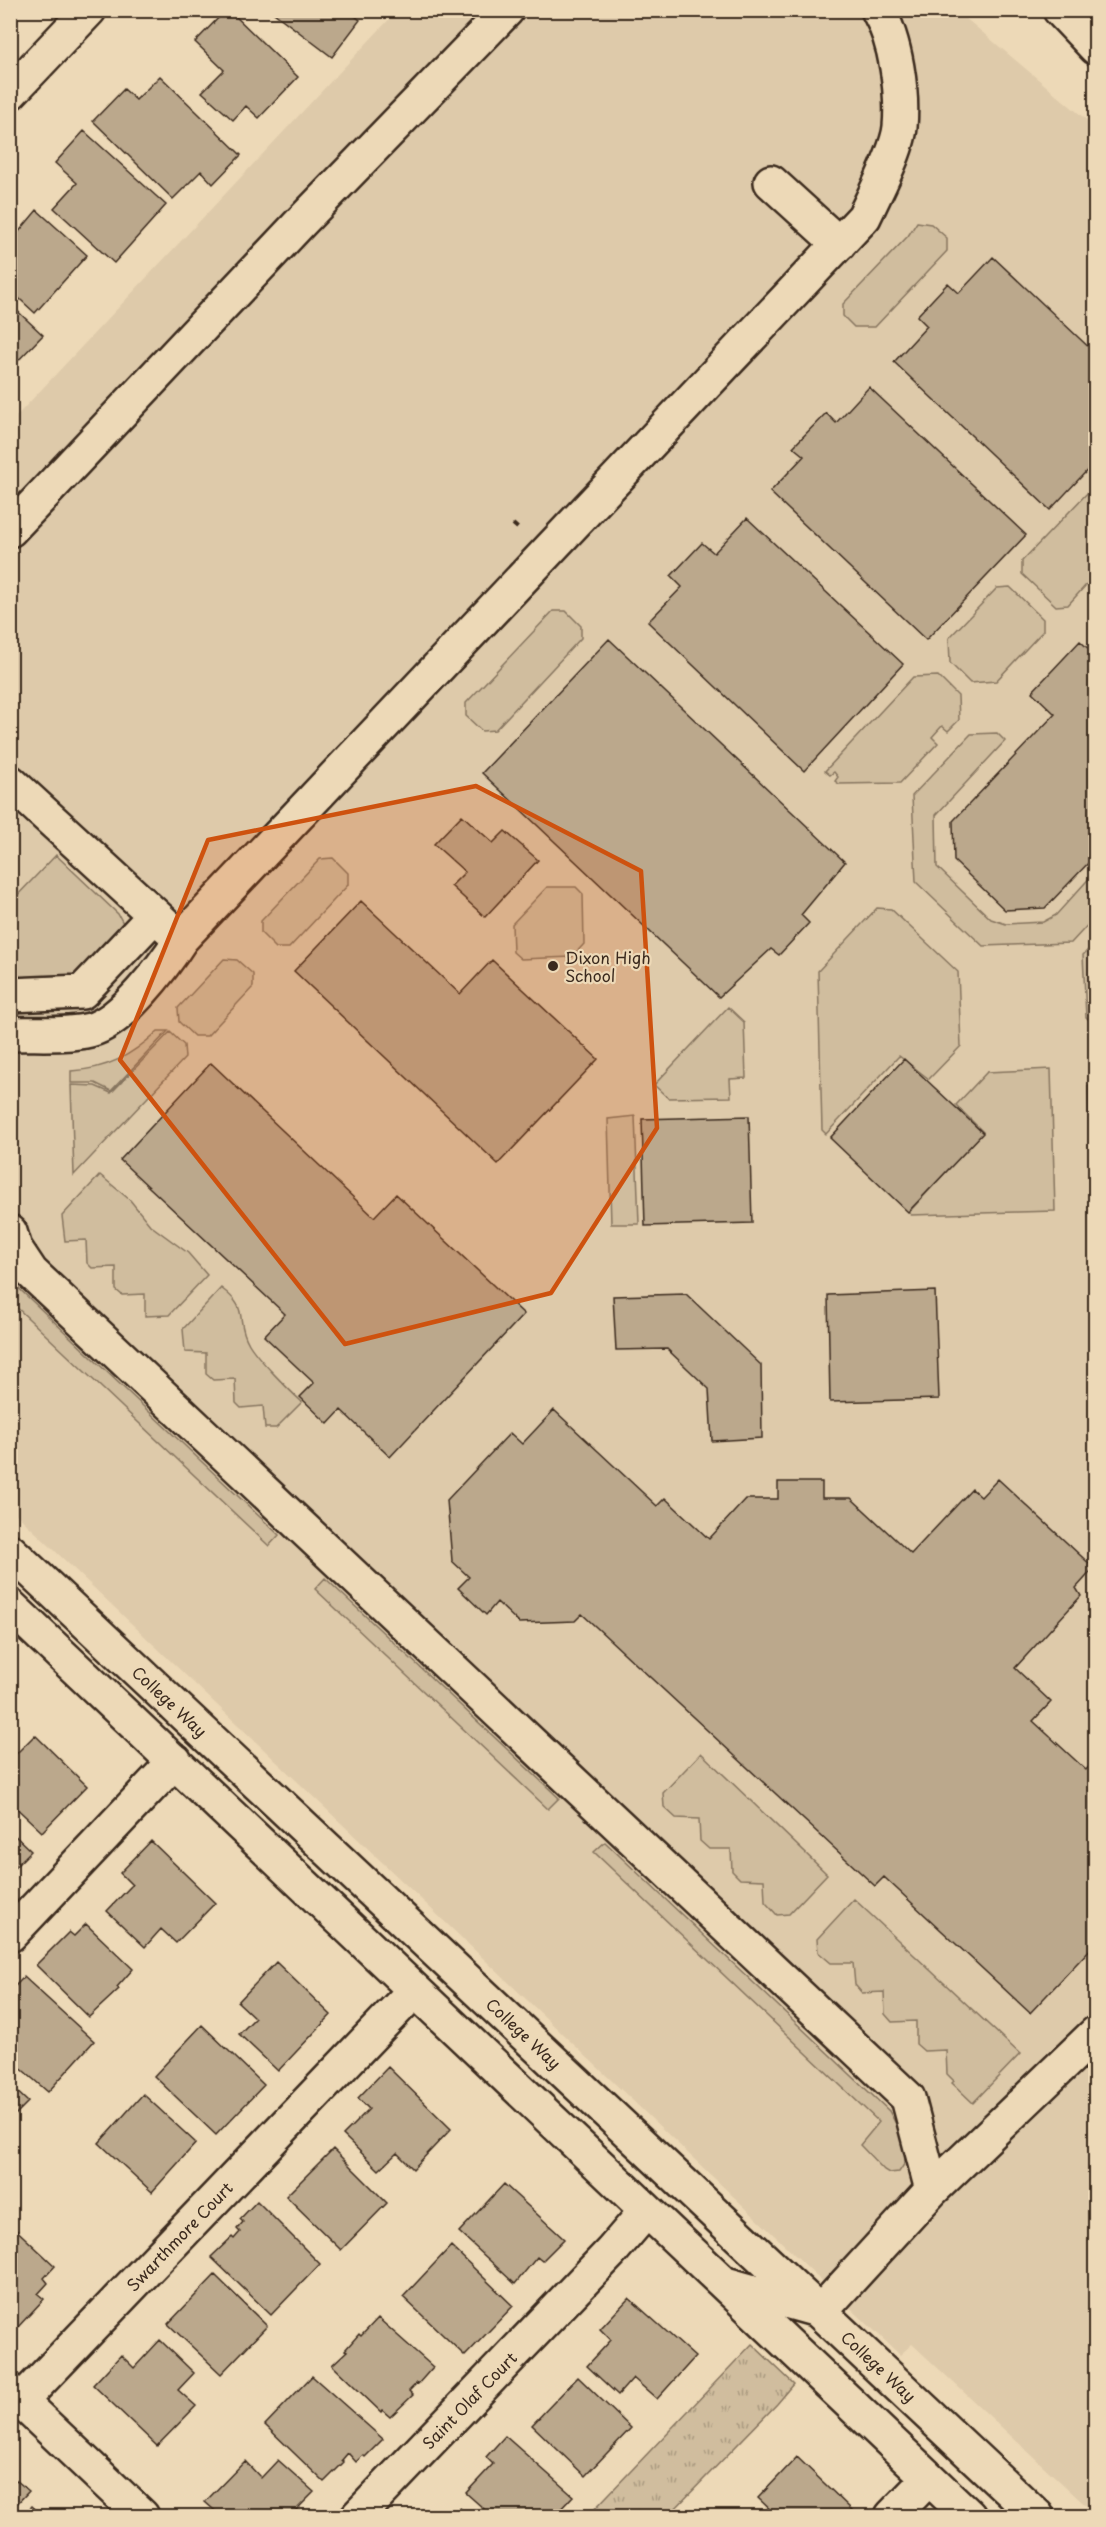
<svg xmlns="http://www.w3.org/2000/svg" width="1106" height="2527" viewBox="0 0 1106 2527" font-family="'Playpen Sans',sans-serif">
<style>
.built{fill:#decaaa}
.green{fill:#d0bd9e;stroke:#86745e;stroke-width:1.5}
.park{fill:url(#park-tufts);stroke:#86745e;stroke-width:1.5}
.building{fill:#bba88c;stroke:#3b2a1e;stroke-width:1.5}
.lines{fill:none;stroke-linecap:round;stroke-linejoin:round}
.minor-casing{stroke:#3b2a1e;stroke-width:38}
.path{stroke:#3b2a1e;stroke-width:4;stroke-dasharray:6 4.5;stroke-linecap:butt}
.minor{stroke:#edd9b7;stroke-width:33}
.marked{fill:#ce520f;fill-opacity:0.2;stroke:#ce520f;stroke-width:4.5;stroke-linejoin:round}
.poi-dot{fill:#3b2a1e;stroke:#edd9b7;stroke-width:2}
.labels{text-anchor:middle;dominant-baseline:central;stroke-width:4.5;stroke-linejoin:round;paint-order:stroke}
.poi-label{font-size:16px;fill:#3b2a1e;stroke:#edd9b7;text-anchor:start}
.street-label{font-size:16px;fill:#3b2a1e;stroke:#edd9b7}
</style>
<defs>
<pattern id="park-tufts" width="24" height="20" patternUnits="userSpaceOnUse" patternTransform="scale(1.5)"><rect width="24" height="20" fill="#d0bd9e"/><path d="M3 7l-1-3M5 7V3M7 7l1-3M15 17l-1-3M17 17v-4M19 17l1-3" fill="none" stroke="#aa9a80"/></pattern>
</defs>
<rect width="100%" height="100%" fill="#edd9b7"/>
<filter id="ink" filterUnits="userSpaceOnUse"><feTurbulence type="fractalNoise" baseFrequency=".0167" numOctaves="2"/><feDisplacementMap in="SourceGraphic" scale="12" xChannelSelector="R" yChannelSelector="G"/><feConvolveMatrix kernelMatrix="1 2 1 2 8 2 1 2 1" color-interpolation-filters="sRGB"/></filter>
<g filter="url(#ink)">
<path class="built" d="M397,11H957L1095,127V2514L912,2344L900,2355L11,1509L10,423Z"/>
<path class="green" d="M917,222L931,224L947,238V251L875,327H854L843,316V304L908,236Z
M1093,487H1096L1095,575L1068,605L1056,606L1022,574V561Z
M1010,587L1043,619V631L996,681L970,683L950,663L949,638L997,588Z
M553,611H566L581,626V638L495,730L482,731L466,716V703Z
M938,676L958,696L959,720L948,731L942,726L932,737L938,743L900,783L839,784L835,781L838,777L834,772L830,775L825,771L913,677Z
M997,733L1005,741L936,815L937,867L991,919L1006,924L1043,922L1056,915L1095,872V917L1071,943L983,946L916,882L912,796L971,734Z
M56,855L118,914L124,925L84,978L11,983L10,903Z
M333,858L348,873V885L289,948H276L261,933V921L320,859Z
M547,887H576L583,894L584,944L572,957L521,959L513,952L512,924Z
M877,908L891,909L958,972L961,1046L929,1079L899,1056L826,1134L822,1130L818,971Z
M1095,943L1096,1024H1093L1086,1017L1083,955Z
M224,959L237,960L253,974V987L207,1036H194L179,1022L178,1008Z
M728,1007L744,1022L746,1078L730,1079L731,1097L668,1098L654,1085Z
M158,1031H168L111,1091L95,1083H71V1071C107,1069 131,1056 158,1031Z
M170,1032L184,1045L185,1058L74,1175L71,1085L95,1086L111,1093Z
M1051,1069L1055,1211L911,1215L909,1212L983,1132L956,1105L987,1072Z
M1088,1086H1095V1188H1091Z
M635,1116L639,1224H611L608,1119Z
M100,1175L130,1200L150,1225L188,1253L207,1275L169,1315L145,1316V1294L122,1295L116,1290V1267L92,1268L87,1263L86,1240L65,1241L62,1216Z
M10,1280L279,1535L269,1546L11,1302Z
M221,1288C251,1310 234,1318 249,1344C258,1359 289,1390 302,1402L276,1428H265L263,1406L241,1408L236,1403L235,1379L213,1380L206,1374V1353L185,1352L183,1329Z
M325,1578L559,1798L548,1809L315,1589Z
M701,1753L827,1874L789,1914L777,1915L765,1902L764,1880L740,1879L732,1871L731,1849H709L700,1841L699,1819L676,1818L664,1807L663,1793Z
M605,1842L889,2111L903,2137L905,2163L899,2172L889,2173L884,2170L860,2145L879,2122L594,1852Z
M854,1899L1020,2054L973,2103L952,2083L954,2081L947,2074L946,2050L924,2051L916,2044V2021L892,2022L885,2014L884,1992L862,1993L855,1985L853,1963H831L818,1952L817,1939Z"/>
<path class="park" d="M752,2344L794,2384L777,2404L668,2516H588Z"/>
<path class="building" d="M226,10H229L298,77L259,118L246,106L233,120L202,92L224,70L195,42Z
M270,10H347L360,20L332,57Z
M160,76L241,155L213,184L201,171L173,199L93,121L124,89L136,100Z
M84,131L166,205L114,263L54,208L77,183L55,163Z
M37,210L87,255L35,313L10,290V228L17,234Z
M993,257L1096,354V461L1050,510L894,362L927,326L917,316L948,283L959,293Z
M10,304L43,335L10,369Z
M869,387L1026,535L926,640L770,492L804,456L793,447L826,413L836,423Z
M747,518L903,664L804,771L648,622L682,587L671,576L702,543L714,553Z
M609,639L845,862L801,915L809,923L779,955L771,949L719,997L482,773Z
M1080,641L1096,656V855L1045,908L1005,910L954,861L953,821L1055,714L1032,692Z
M462,815L493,843L505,831L538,860L485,917L451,886L465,872L434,844Z
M361,901L460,994L492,960L598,1059L498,1164L294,971Z
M904,1059L983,1133L908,1212L830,1138Z
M211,1063L374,1217L396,1194L524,1314L390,1457L341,1410L328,1424L300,1397L314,1383L264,1336L285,1314L120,1160Z
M749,1116L752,1223L645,1226L642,1119Z
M935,1291L939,1399L830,1402L828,1295Z
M686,1294L761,1365L762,1438L712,1441L709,1389L667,1349L616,1350L613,1296Z
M554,1410L657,1506L665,1498L709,1539L746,1499H778V1482H822V1498H851L911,1554L972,1489L981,1497L998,1479L1094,1568L1076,1588L1081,1596L1015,1668L1051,1702L1033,1721L1086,1770L1096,1759V1943L1030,2013L884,1877L875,1886L582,1614L575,1621L519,1623L497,1602L486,1615L458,1588L469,1577L452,1561L447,1500L510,1433L522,1444Z
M35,1735L87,1786L42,1832L10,1802V1760Z
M10,1831L31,1851L10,1872Z
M151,1841L215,1903L176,1943L161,1929L145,1947L107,1911L132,1885L120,1873Z
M86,1924L133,1969L117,1987L119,1989L89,2017L36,1965L69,1932L74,1936Z
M276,1962L331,2015L278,2071L239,2034L255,2018L238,2002Z
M24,1977L94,2041L48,2092L10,2059V1991Z
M202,2025L264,2085L216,2135L154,2076Z
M388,2067L451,2129L413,2169L397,2153L379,2170L343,2135L369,2109L358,2098Z
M10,2085L28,2102L10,2120Z
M143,2094L196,2143L152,2192L99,2143Z
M333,2149L387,2203L341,2250L286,2196Z
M504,2184L564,2239L542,2261L537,2257L515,2284L459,2232Z
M257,2201L320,2264L271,2315L211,2257L232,2237L234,2239L240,2232L237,2229L243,2222L240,2219Z
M10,2224L55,2266L44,2278L48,2283L38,2294L44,2299L18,2327L10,2319Z
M451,2246L513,2306L465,2356L403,2297Z
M215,2275L267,2326L221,2374L168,2324Z
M629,2298L695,2357L657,2399L633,2378L618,2395L587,2366L611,2340L600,2329Z
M378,2318L433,2367L418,2384L417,2383L409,2391L413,2395L390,2417L382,2410L381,2412L332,2365L347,2351L345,2350L359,2334L361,2336Z
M160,2340L194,2373L178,2390L196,2406L157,2446L93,2385L121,2355L134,2368Z
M312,2376L383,2439L365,2457L363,2455L356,2462L348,2453L342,2460L344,2462L324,2482L265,2425Z
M578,2377L631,2428L585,2476L532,2425Z
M505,2436L573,2496L554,2516H492L466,2493L493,2464L486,2457Z
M797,2457L853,2511L847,2516H777L758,2498Z
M278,2460L314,2492L290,2516H221L205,2502L245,2461L261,2478Z
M10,2475L29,2491L10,2511Z
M32,2506L43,2516H22Z
M459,2508L467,2516H451Z"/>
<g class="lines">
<defs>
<path id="minor" d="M1060,10L1096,48
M10,93L89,10
M771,182L839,244
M10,530L301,222L507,10
M10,782L181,939
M10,995L82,992L155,915
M10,1034C36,1033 65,1036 90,1030C122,1022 163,967 181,939L864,217C874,196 898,150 900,127C903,92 896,41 878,10
M10,1232L15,1248L31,1272L908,2098L932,2190L821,2311L726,2284
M10,1551L1037,2516
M10,1606L969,2516
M10,1935L175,1761
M932,2190L1096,2033
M10,2391L142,2516
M21,2401L414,1991
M358,2516L611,2252L646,2211
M892,2516L929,2478"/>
</defs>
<use href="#minor" class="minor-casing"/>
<path class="path" d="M513,524L520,530"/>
<use href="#minor" class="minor"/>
</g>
</g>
<path class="marked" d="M476,786L641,871L657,1128L551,1293L345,1344L120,1060L208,840Z"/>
<circle class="poi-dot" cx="553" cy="966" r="6"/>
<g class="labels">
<g class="poi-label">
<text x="565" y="957">Dixon High<tspan x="565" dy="18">School</tspan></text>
</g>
<g class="street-label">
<text transform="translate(170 1701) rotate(43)">College Way</text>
<text transform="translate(524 2033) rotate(43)">College Way</text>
<text transform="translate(179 2236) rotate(-46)">Swarthmore Court</text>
<text transform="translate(879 2366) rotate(43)">College Way</text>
<text transform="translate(469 2400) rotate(-46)">Saint Olaf Court</text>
</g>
</g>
<rect width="1106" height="2527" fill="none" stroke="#edd9b7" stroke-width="36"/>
<rect x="18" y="18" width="1070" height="2491" fill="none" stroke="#3b2a1e" stroke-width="2" filter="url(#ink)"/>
</svg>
